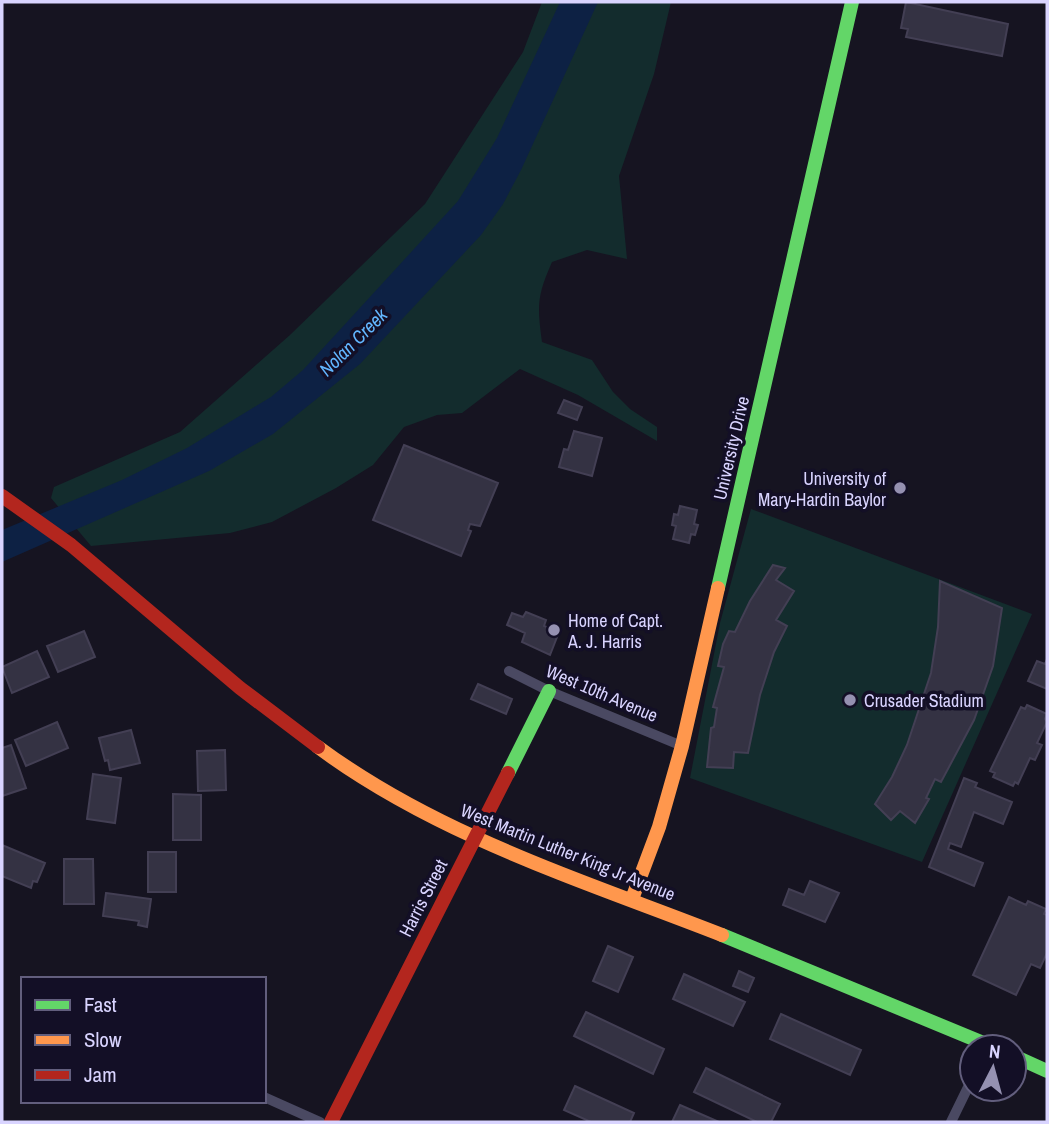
<svg xmlns="http://www.w3.org/2000/svg" width="1049" height="1124" viewBox="0 0 1049 1124" font-family="'Archivo Narrow',sans-serif">
<style>
.green{fill:#132c2d}
.water{fill:#0d2144}
.building{fill:#343243;stroke:#433f54;stroke-width:2}
.lines{fill:none;stroke-linecap:round;stroke-linejoin:round}
.street{stroke:#4a4962;stroke-width:10}
.fast{stroke:#63d668;stroke-width:14}
.slow{stroke:#ff974d;stroke-width:14}
.jam{stroke:#b3261e;stroke-width:14}
.poi-dot{fill:#9591b1;stroke:#130f26;stroke-width:2.5}
.labels{text-anchor:middle;dominant-baseline:central;stroke-width:7;stroke-linejoin:round;paint-order:stroke}
.street-label{font-size:18px;fill:#d9d4ff;stroke:#130f26}
.poi-label{font-size:18px;fill:#d9d4ff;stroke:#130f26;text-anchor:start}
.water-label{font-size:19px;font-style:italic;fill:#62b6ff;stroke:#130f26}
</style>
<rect width="100%" height="100%" fill="#161421"/>
<path class="green" d="M542,2H671L654,74L619,176L627,259L587,250L552,262C537,296 537,305 542,342L592,360L613,392L630,409L657,427V441L578,395L520,369L462,413L437,415L404,427L373,465L336,488L272,522L230,533L91,546L51,498L54,487L180,432L290,335L425,204L523,52Z
M751,509L1032,614L922,862L690,778L720,623Z"/>
<path class="water" d="M560,2H598L521,170L503,204L481,235L360,364L273,434L209,471L2,562V530L122,480L187,448L271,397L303,370L458,201L497,138Z"/>
<path class="building" d="M906,2L1008,24L1002,56L906,37L908,29L901,28Z
M564,400L582,407L577,420L558,413Z
M574,431L602,438L592,476L559,467L564,449L568,450Z
M404,445L498,483L480,526L470,524L468,530L471,531L461,556L373,520Z
M680,506L697,510L694,524L698,525L695,535L691,534L689,543L673,539L676,526L672,525L674,514L678,515Z
M773,565L785,568L776,580L794,591L776,620L787,626L774,652L760,695L748,753L734,752L733,768L707,767L711,728L714,727L717,708L713,707L724,667L718,666L723,644L729,631L735,632L750,601Z
M940,581L1002,608L993,666L974,720L941,782L935,779L926,798L929,799L915,823L900,811L891,820L875,804L892,777L907,745L931,673L938,627Z
M526,612L546,620L544,626L559,632L550,655L522,642L525,633L507,625L512,613L523,617Z
M84,631L95,657L58,672L47,646Z
M37,651L49,677L12,693L2,667Z
M1047,659V689L1028,681L1037,661L1045,664Z
M478,684L512,699L506,714L471,699Z
M1027,705L1047,714L1045,719L1047,722L1037,743L1042,745L1035,760L1030,758L1018,784L1015,782L1013,786L993,777L995,773L990,771L1021,707L1025,709Z
M57,722L68,748L26,766L15,740Z
M131,730L140,763L110,770L108,760L105,761L99,738Z
M11,745L26,788L2,796V748Z
M225,750L226,790L198,791L197,751Z
M93,774L121,778L115,823L87,819Z
M964,778L977,783L975,787L1012,802L1003,824L974,812L961,847L950,843L948,849L983,863L974,886L929,867Z
M173,794L201,795V840H173Z
M2,845L45,863L37,882L33,881L31,888L2,876Z
M148,852H176V892H148Z
M64,859H93L94,904H64Z
M810,881L839,893L825,922L783,905L789,889L804,895Z
M106,893L151,899L147,927L138,925L139,921L103,916Z
M1009,897L1026,905L1028,901L1046,909L1044,914L1047,915V953L1040,968L1031,964L1016,995L973,975Z
M608,946L633,957L618,992L593,981Z
M739,971L754,978L748,992L733,986Z
M684,974L745,1002L733,1026L673,999Z
M586,1012L664,1049L653,1074L574,1036Z
M781,1014L861,1050L850,1075L770,1039Z
M706,1068L780,1104L771,1122H757L694,1092Z
M575,1086L634,1113L630,1122H591L564,1110Z
M680,1105L719,1122H672Z"/>
<g class="lines">
<path class="street" d="M509,671L549,691L682,746
M264,1097L320,1122
M951,1122L972,1079"/>
<path class="fast" d="M718,588L852,2
M508,773L549,691
M722,935L993,1047
M1014,1056L1047,1071"/>
<path class="slow" d="M318,747C438,836 584,881 722,935
M632,899L659,827L682,746L718,588"/>
<path class="jam" d="M2,496L71,545L240,688L318,747
M331,1122L508,773"/>
</g>
<g class="poi-dot">
<circle cx="900" cy="488" r="7"/>
<circle cx="554" cy="630" r="7"/>
<circle cx="850" cy="700" r="7"/>
</g>
<g class="labels">
<g class="street-label">
<text transform="translate(731 448) rotate(-77)">University Drive</text>
<text transform="translate(602 693) rotate(23)">West 10th Avenue</text>
<text transform="translate(568 852) rotate(22)">West Martin Luther King Jr Avenue</text>
<text transform="translate(423 898) rotate(-63)">Harris Street</text>
</g>
<g class="poi-label">
<text x="886" y="478" text-anchor="end">University of<tspan x="886" dy="21">Mary-Hardin Baylor</tspan></text>
<text x="568" y="620">Home of Capt.<tspan x="568" dy="21">A. J. Harris</tspan></text>
<text x="864" y="700">Crusader Stadium</text>
</g>
<g class="water-label">
<text transform="translate(353 342) rotate(-45)">Nolan Creek</text>
</g>
</g>
<rect width="1049" height="1124" fill="none" stroke="#d9d4ff" stroke-width="7"/>
<rect x="21" y="977" width="245" height="126" fill="#130f26" stroke="#625e7d" stroke-width="2"/>
<rect x="35" y="1000" width="35" height="10" fill="#63d668" stroke="#625e7d" stroke-width="2"/>
<text x="84" y="1012" font-size="21" fill="#d9d4ff">Fast</text>
<rect x="35" y="1035" width="35" height="10" fill="#ff974d" stroke="#625e7d" stroke-width="2"/>
<text x="84" y="1047" font-size="21" fill="#d9d4ff">Slow</text>
<rect x="35" y="1070" width="35" height="10" fill="#b3261e" stroke="#625e7d" stroke-width="2"/>
<text x="84" y="1082" font-size="21" fill="#d9d4ff">Jam</text>
<g transform="translate(993 1068) rotate(6)"><circle r="33" fill="#130f26" stroke="#625e7d" stroke-width="2"/>
<path d="M0-5L12 26L0 18L-12 26Z" fill="#9591b1"/>
<text y="-10" font-size="19" font-weight="bold" text-anchor="middle" fill="#d9d4ff">N</text>
</g>
</svg>
